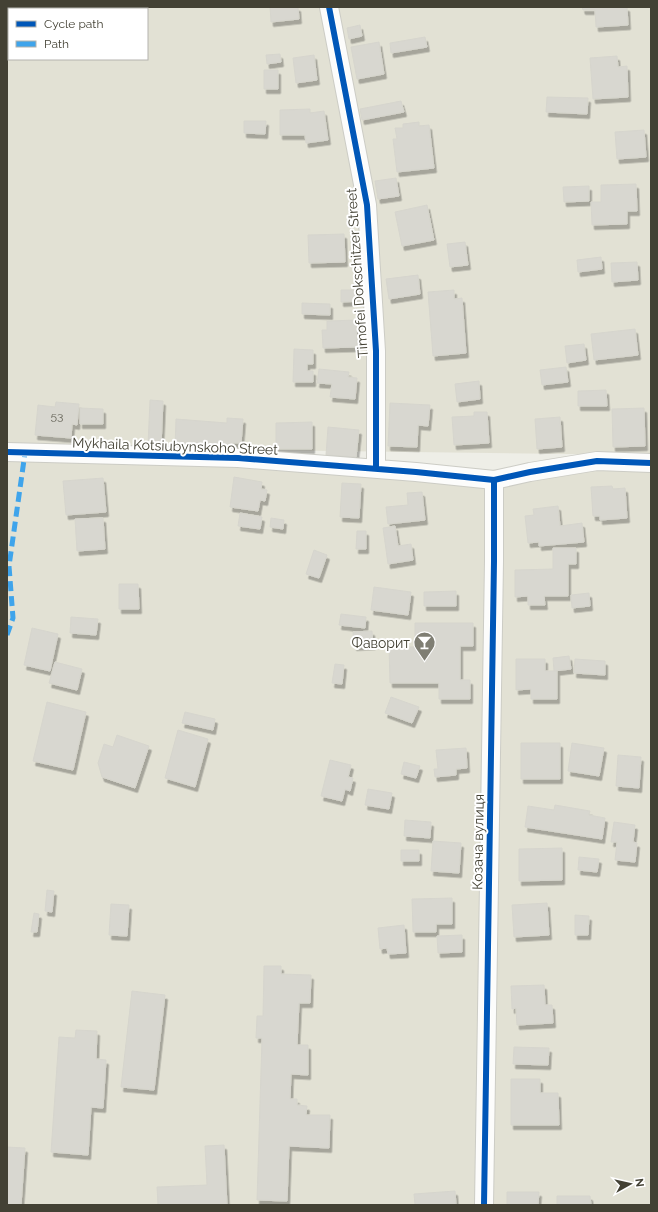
<svg xmlns="http://www.w3.org/2000/svg" width="658" height="1212" viewBox="0 0 658 1212" font-family="Raleway,sans-serif">
<style>
.residential{fill:#e2e1d4;fill-rule:evenodd}
.building{fill:#d8d7d0;stroke:#d6d5cd;filter:url(#shadow)}
.lines{fill:none;stroke-linecap:round;stroke-linejoin:round}
.minor-casing{stroke:#ccccc5;stroke-width:20}
.minor{stroke:#fcfcfb;stroke-width:18}
.quiet{stroke:#3fa4eb;stroke-width:5;stroke-dasharray:10 5;stroke-linecap:butt}
.cycleway-casing{stroke:#fff;stroke-width:8}
.cycleway{stroke:#0057b8;stroke-width:6}
.labels{text-anchor:middle;dominant-baseline:central;stroke-width:4;stroke-linejoin:round;paint-order:stroke}
.number-label{font-size:12px;fill:#69675c}
.street-label{font-size:14px;fill:#434134;stroke:#fff}
.poi-label{font-size:14px;fill:#434134;stroke:#fff;text-anchor:end}
</style>
<defs>
<filter id="shadow"><feDropShadow dx="2.5" dy="4.5" stdDeviation="0" flood-color="#0004"/></filter>
</defs>
<rect width="100%" height="100%" fill="#eeeee7"/>
<path class="residential" d="M7,7H651V455L7,447ZM9,9H147V59H9Z
M7,459L166,463L479,484L596,469L651,470V1205H7Z"/>
<path class="building" d="M270,7H298L299,19L271,22Z
M582,7H627L628,25L596,27L595,10H583Z
M360,25L362,36L349,39L347,28Z
M425,37L427,47L391,53L390,43Z
M379,42L384,74L357,79L351,47Z
M280,54L281,62L267,64L266,55Z
M314,55L317,80L296,83L293,58Z
M617,56L618,67L627,66L628,97L593,99L590,58Z
M264,70H278V89H264Z
M547,97L588,98L587,114L546,112Z
M401,101L404,112L362,120L360,109Z
M310,109V113L324,111L328,140L306,143L305,135H280V110Z
M244,121H266L265,134L244,133Z
M419,122V126L429,125L434,168L397,172L393,139H397L395,128H403V124Z
M644,130L646,157L617,159L615,132Z
M396,178L399,196L378,199L375,181Z
M636,184L637,211H627V224L592,225L591,202H601V185Z
M589,186V201L564,202L563,187Z
M427,205L434,240L402,246L395,212Z
M344,234L345,262L309,263L308,235Z
M465,242L468,265L450,267L447,244Z
M601,257L602,269L578,272L577,260Z
M637,262L638,280L612,282L611,263Z
M418,275L420,294L389,299L386,279Z
M341,290H362L363,301L341,302Z
M454,290V299L462,298L466,353L433,356L428,292Z
M302,303L330,304V315L302,314Z
M356,320L357,347L323,348L322,330H327V321Z
M635,329L638,355L594,360L591,334Z
M584,344L586,360L567,363L565,346Z
M294,349L313,350V364H307V371H313V382H293Z
M566,367L568,382L542,385L540,370Z
M319,369L349,372L348,377L357,378L355,399L330,397L332,384L317,383Z
M479,381L480,399L457,402L455,384Z
M606,390L607,406H578V391Z
M150,400L163,401L161,446L148,445Z
M56,402L79,404L77,425L72,424L71,438L35,435L38,405L55,407Z
M390,403L430,405L428,426L418,425L417,447L388,446Z
M80,408L103,409V424H80Z
M644,408L645,446L613,447L612,409Z
M474,412H487L489,443L454,445L452,417L474,416Z
M560,417L562,447L537,449L535,419Z
M227,418L243,419L241,443H233L232,450L175,446L176,419L227,423Z
M312,422V449H276V423Z
M328,427L359,430L356,457L326,455Z
M234,477L262,482L261,489L267,490L265,501L260,500L258,511L230,507Z
M103,478L106,512L66,515L63,481Z
M342,483L361,484L359,518L340,517Z
M612,486L613,489L625,488L627,518L600,520V516H593L591,487Z
M422,492L425,520L388,524L386,507L408,505L407,493Z
M558,506L560,526L582,523L584,542L539,546V542L528,543L525,516L534,515L533,509Z
M240,513L262,517L260,529L238,526Z
M103,518L105,549L77,551L75,519Z
M271,518L284,520L283,529L270,527Z
M395,526L398,546L411,544L413,560L388,564L383,528Z
M357,531H366V549H356Z
M553,548H576V564H568V596H544L545,605H528V596L515,597V570L553,569Z
M314,550L327,555L319,578L306,574Z
M119,584H138L139,609H119Z
M374,587L411,592L408,615L371,610Z
M456,591V606H424V592Z
M589,593L590,606L572,608L571,595Z
M341,614L366,617L365,628L339,625Z
M71,617L98,619L96,635L70,633Z
M415,623H473V646H460V680H470V699H439V683H390L389,647H415Z
M32,628L58,634L50,671L24,665Z
M372,631L373,645L354,646L353,632Z
M569,656L571,669L554,671L553,658Z
M516,659H545V671H557V699H531V689L516,690Z
M575,659L605,661V675L574,673Z
M55,662L82,669L77,690L49,683Z
M335,664L344,665L342,684L332,683Z
M391,697L419,707L412,723L385,713Z
M47,702L86,712L73,770L33,761Z
M185,712L215,719L213,730L182,723Z
M178,730L208,739L195,787L165,778Z
M117,735L149,746L135,788L102,777L98,763L104,744L113,747Z
M521,743H560V779H521Z
M572,743L604,748L599,776L568,771Z
M466,748L467,768L456,769V775L435,777L434,769H438L436,750Z
M618,755L641,757L639,788L616,786Z
M330,760L351,765L348,777L353,778L350,791L345,789L342,801L321,796Z
M404,762L420,766L416,778L401,774Z
M368,789L392,793L389,809L365,805Z
M555,805L590,811L589,815L605,818L602,839L525,827L528,806L554,810Z
M405,820L431,822L430,838L404,836Z
M614,822L635,825L633,842L637,843L635,862L615,860L617,842H611Z
M433,841L461,843L459,873L431,871Z
M562,848V880L519,881V849Z
M401,850H419V861H401Z
M579,857L599,859L597,872L578,870Z
M47,890L54,891L52,912L45,911Z
M452,898V924H436V932H413L412,899Z
M547,903L549,935L514,937L512,905Z
M111,904L129,905L127,936L109,935Z
M34,913L39,914L37,932H31Z
M575,915L589,916L588,935H575Z
M404,925L406,953L388,954L387,948L380,949L378,928Z
M462,935V952L438,953L437,936Z
M264,966H281V974L311,975L310,1003H299L297,1045H308V1075L291,1074L290,1099H297V1105L307,1106L306,1115H330L329,1148L289,1146L287,1201L257,1200L262,1038H256L257,1016H263Z
M544,985L545,1005H552L553,1023L517,1025L516,1008L512,1009L511,986Z
M132,991L165,995L154,1090L121,1087Z
M76,1030L97,1031L96,1059L106,1060L103,1108L91,1107L88,1155L51,1152L59,1037L75,1038Z
M514,1047L549,1048L548,1065L513,1064Z
M511,1079H540V1093H558L559,1125H511Z
M224,1145L227,1205H158L157,1187L207,1185L205,1146Z
M7,1147L25,1148L21,1205H7Z
M455,1191L456,1205H415L414,1194Z
M507,1192H539L538,1205H507Z
M557,1196H590L591,1205H557Z"/>
<g class="lines">
<defs>
<path id="minor" d="M329,7L367,205L376,351V469
M7,452L238,458L416,472L494,480L530,472L597,461L651,463
M484,1205L494,561V480"/>
</defs>
<use href="#minor" class="minor-casing"/>
<use href="#minor" class="minor"/>
<path class="quiet" d="M7,635L13,618L9,566L25,453"/>
<defs>
<path id="cycleway" d="M329,7L367,205L376,351V469
M7,452L238,458L416,472L494,480L530,472L597,461L651,463
M484,1205L494,561V480"/>
</defs>
<use href="#cycleway" class="cycleway-casing"/>
<use href="#cycleway" class="cycleway"/>
</g>
<defs>
<symbol id="bar-pin" viewBox="-11 -11 22 30"><path d="M0 17L-7.5 6A9.5 9.5 0 1 1 7.5 6Z" fill="#7f7e73" stroke="#fff"/><path d="M-6-5H6L.8 .8V4.5H3.5V6h-7V4.5H-.8V.8Z" fill="#fff"/></symbol>
</defs>
<g fill-rule="evenodd">
<use href="#bar-pin" x="412" y="630" width="25" height="34"/>
</g>
<g class="labels">
<g class="number-label">
<text x="57" y="416">53</text>
</g>
<g class="street-label">
<text transform="translate(357 273) rotate(-94)">Timofei Dokschitzer Street</text>
<text transform="translate(175 446) rotate(2)">Mykhaila Kotsiubynskoho Street</text>
<text transform="translate(478 842) rotate(-89)">Козача вулиця</text>
</g>
<g class="poi-label">
<text x="410" y="643">Фаворит</text>
</g>
</g>
<rect width="658" height="1212" fill="none" stroke="#434134" stroke-width="16"/>
<rect x="8" y="8" width="140" height="52" fill="#ffffff" stroke="#b4b3ae"/>
<rect x="16" y="21" width="20" height="6" fill="#0057b8" stroke="#b4b3ae"/>
<text x="44" y="28" font-size="12" fill="#434134">Cycle path</text>
<rect x="16" y="41" width="20" height="6" fill="#3fa4eb" stroke="#b4b3ae"/>
<text x="44" y="48" font-size="12" fill="#434134">Path</text>
<g transform="translate(630 1184) rotate(82)" stroke="#ffffff" stroke-width="3" paint-order="stroke">
<path d="M0-3L7 15L0 10L-7 15Z" fill="#434134"/>
<text y="-6" font-size="11" font-weight="bold" text-anchor="middle" fill="#434134">N</text>
</g>
</svg>
